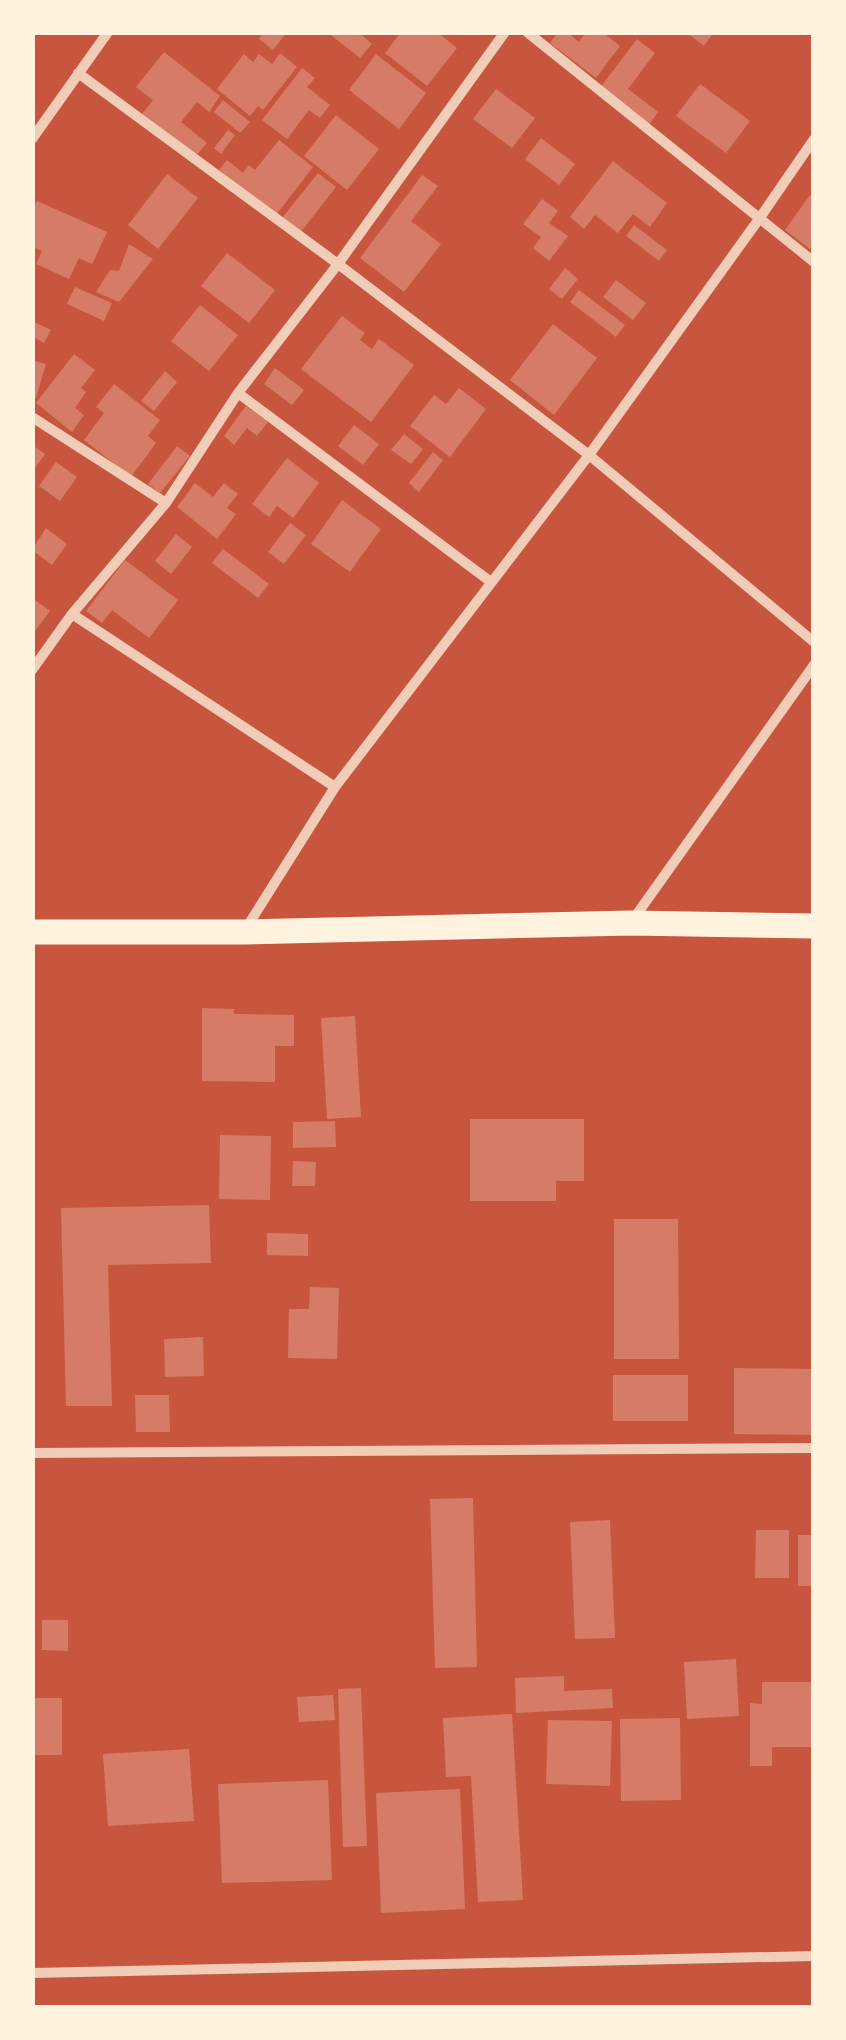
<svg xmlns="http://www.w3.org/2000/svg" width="846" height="2040" viewBox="0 0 846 2040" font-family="Ubuntu,sans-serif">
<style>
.building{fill:#d67c66}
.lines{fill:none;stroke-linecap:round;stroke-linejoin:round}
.minor{stroke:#f1ccb7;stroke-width:10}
.primary{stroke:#fff3e0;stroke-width:25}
</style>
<rect width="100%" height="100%" fill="#c8553d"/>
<path class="building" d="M263,32H287L273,50L259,39Z
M327,32H358L372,44L360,58Z
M401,32H437L457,48L427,86L385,53Z
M558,32H567L579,42L586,32H602L620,46L596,78L550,43Z
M686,32H714L704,46Z
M637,39L655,53L628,89L658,112L649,125L600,88Z
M164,52L220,96L209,112L197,102L181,122L207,143L196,156L142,114L153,100L136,87Z
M280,53L297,67L263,110L258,106L250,116L217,89L244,54L253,62L259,54L272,64Z
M376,54L426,93L399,129L349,90Z
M302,68L315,78L307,87L330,105L320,118L309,110L287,139L262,120Z
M700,84L750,121L726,153L676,116Z
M496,89L535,118L512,148L473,119Z
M223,100L250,122L240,133L214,112Z
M336,115L379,149L347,190L304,156Z
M228,130L235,135L221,154L214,148Z
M541,138L575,164L559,185L525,159Z
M279,140L313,167L276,215L219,170L227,160L243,173L249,165L255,170Z
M613,161L667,203L650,227L633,214L618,233L595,215L584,229L570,217Z
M318,173L336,187L300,233L282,218Z
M167,174L198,198L158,249L128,225Z
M422,175L438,186L411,221L441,244L404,292L360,258Z
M810,195L814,197V244L810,249L785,230Z
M542,199L558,211L549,223L568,236L549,261L533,248L541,237L523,224Z
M37,201L107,232L92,264L79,258L69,279L36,264L42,251L32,247V212Z
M634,225L667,250L659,261L626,236Z
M129,244L153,259L119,302L96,292L110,270L119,271Z
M227,253L275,290L249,323L201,286Z
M565,268L578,279L562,299L549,289Z
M616,280L646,303L633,320L603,297Z
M75,287L112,303L104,321L67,304Z
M579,290L625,325L616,337L570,302Z
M200,305L238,335L209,371L171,341Z
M342,316L365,333L360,340L372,349L379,339L414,365L371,422L301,369Z
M32,321L51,330L44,343L32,336Z
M553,324L597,358L554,415L510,380Z
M74,354L95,370L81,388L86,392L75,408L84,415L72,432L36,403Z
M32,360L46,364L36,398L32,397Z
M275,368L304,390L292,405L264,384Z
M165,371L177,382L154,411L141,401Z
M114,384L160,420L148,436L156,443L131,477L84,440L104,413L96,407Z
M459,388L486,409L450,457L410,426L434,395L446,404Z
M246,406L268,422L257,436L247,428L234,445L224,436Z
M354,425L379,444L363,465L338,446Z
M404,434L423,449L411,464L391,450Z
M177,446L190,456L160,493L148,484Z
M35,447L45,454L32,472V450Z
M433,452L443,460L419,492L409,483Z
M287,458L319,483L293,518L277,506L269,517L252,504Z
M56,462L77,477L60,501L39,486Z
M195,483L213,497L224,483L238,494L227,508L236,514L217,539L177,507Z
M342,500L381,529L350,572L311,544Z
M290,523L306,535L284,564L268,552Z
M46,528L67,544L52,565L32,550Z
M176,534L192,547L171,574L155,561Z
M223,549L269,584L258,598L212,563Z
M125,560L178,600L149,638L112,610L102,623L86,611Z
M32,598L50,611L32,635Z
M202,1008L234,1009V1014L294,1015V1046H275V1082L202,1081Z
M355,1016L361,1117L327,1119L321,1018Z
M470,1119H584V1181H556V1201H470Z
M335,1121L336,1147L293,1148V1122Z
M220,1135L271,1136L270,1200L219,1199Z
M293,1161L316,1162L315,1186H292Z
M209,1205L211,1263L108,1265L112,1406H66L61,1208Z
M614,1219H678L679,1359H614Z
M267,1233L308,1234V1256L267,1255Z
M310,1287L339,1288L337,1359L288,1358L289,1309H309Z
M203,1337L204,1376L165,1377L164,1339Z
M734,1368L814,1369V1435L734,1434Z
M613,1375H688V1421H613Z
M135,1395H169L170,1432H136Z
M473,1498L477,1667L435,1668L430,1499Z
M610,1520L615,1638L575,1639L570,1522Z
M756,1530H789V1578H755Z
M798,1535H814V1586H798Z
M42,1620H68V1651L42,1650Z
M736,1659L739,1716L687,1719L684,1662Z
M564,1676V1691L612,1689L613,1708L516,1713L515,1678Z
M762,1682H814V1747H772V1766H750V1703L762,1704Z
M361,1688L367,1846L343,1847L338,1689Z
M333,1695L335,1720L299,1722L297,1697Z
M32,1698H62V1755H32Z
M512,1714L523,1900L478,1902L471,1776L446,1777L443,1718Z
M680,1718L681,1800L621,1801L620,1719Z
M548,1720L612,1721L610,1786L546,1784Z
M189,1749L194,1821L108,1826L103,1754Z
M328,1780L332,1880L222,1883L218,1784Z
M460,1789L465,1909L381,1913L376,1793Z"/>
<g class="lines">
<path class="minor" d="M527,32L814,262
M78,73L338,264L589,455L814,642
M32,139L108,32
M238,393L491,582
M32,417L166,503
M72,614L335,787
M32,670L72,614L166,503L238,393L338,264L505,32
M632,921L814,665
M245,930L335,787L589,455L759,219L814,139
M32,1453L814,1448
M32,1973L814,1956"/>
<path class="primary" d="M32,932H244L631,923L814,926"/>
</g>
<rect width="846" height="2040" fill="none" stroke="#fff3e0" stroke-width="70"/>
</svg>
